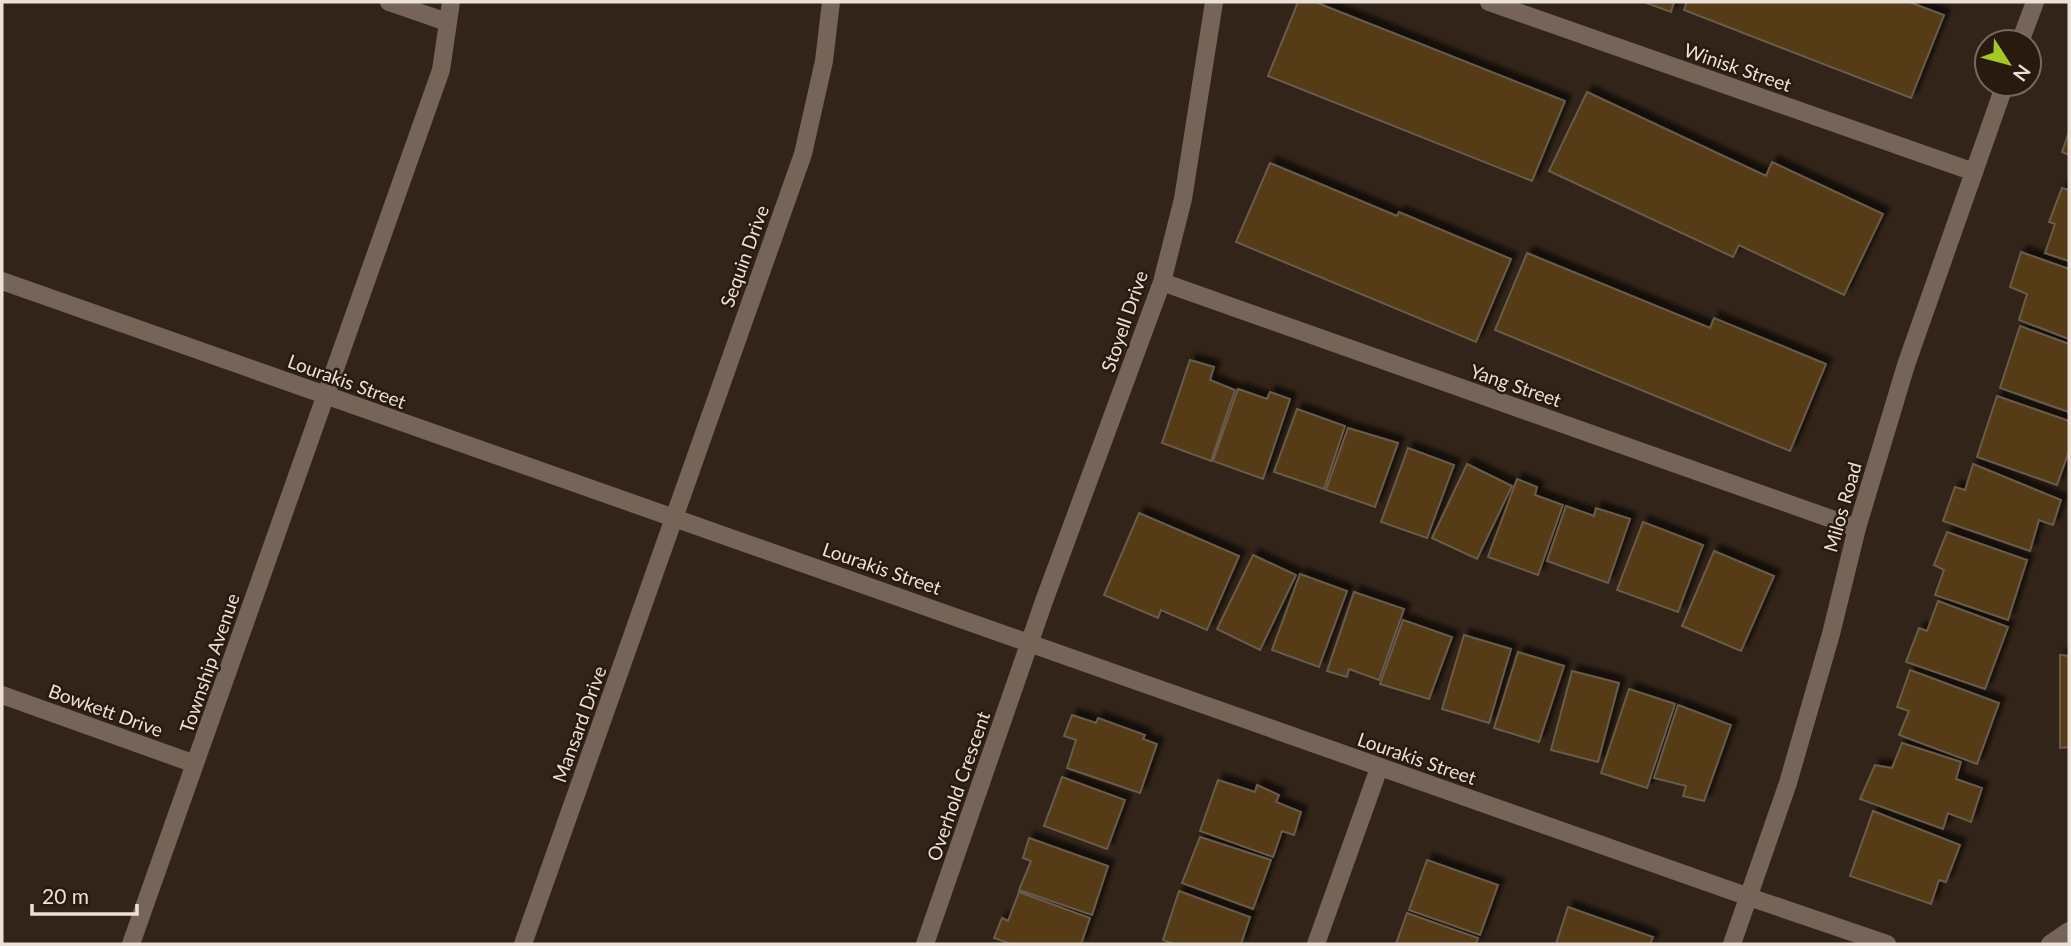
<svg xmlns="http://www.w3.org/2000/svg" width="2071" height="946" viewBox="0 0 2071 946" font-family="Lato,sans-serif">
<style>
.building{fill:#553b18;stroke:#685b4b;stroke-width:2;filter:url(#shadow)}
.lines{fill:none;stroke-linecap:round;stroke-linejoin:round}
.minor{stroke:#756457;stroke-width:18}
.tertiary{stroke:#756457;stroke-width:18}
.labels{text-anchor:middle;dominant-baseline:central;stroke-width:5;stroke-linejoin:round;paint-order:stroke}
.street-label{font-size:19px;fill:#ebe1d9;stroke:#281a0f}
</style>
<defs>
<filter id="shadow"><feDropShadow dx="6" dy="-6" stdDeviation="2" flood-color="#0009"/></filter>
</defs>
<rect width="100%" height="100%" fill="#322418"/>
<path class="building" d="M1298,2H1315L1565,101L1532,181L1268,76Z
M1644,2H1674L1671,12Z
M1687,2H1909L1944,15L1911,98L1684,10Z
M1587,92L1766,176L1772,162L1883,214L1844,295L1739,245L1733,257L1549,171Z
M2069,132V155L2062,152Z
M1270,163L1397,216L1399,212L1511,259L1476,342L1236,242Z
M2062,188L2069,190V261L2045,253L2055,224L2049,222Z
M2021,252L2069,269V339L2019,320L2027,294L2010,287Z
M1527,253L1710,328L1714,318L1826,364L1790,451L1495,330Z
M2020,326L2069,344V412L2000,388Z
M1190,360L1214,367L1210,380L1235,390L1211,461L1162,443Z
M1238,389L1267,399L1270,392L1290,399L1263,479L1213,461Z
M1997,396L2069,421V451L2057,485L1977,457Z
M1297,409L1345,426L1324,489L1274,472Z
M1348,428L1398,443L1375,507L1326,490Z
M1408,448L1454,465L1427,538L1381,522Z
M1467,464L1512,486L1477,559L1432,538Z
M1973,464L2061,500L2053,525L2039,520L2030,551L1943,521L1955,487L1965,490Z
M1517,479L1537,487L1535,495L1563,505L1538,575L1488,557Z
M1566,506L1594,516L1596,508L1630,519L1608,583L1547,561Z
M1139,513L1239,556L1207,630L1161,610L1158,618L1104,595Z
M1643,522L1703,545L1678,612L1617,590Z
M1947,532L2027,560L2008,620L1935,595L1944,570L1934,565Z
M1714,551L1774,576L1741,651L1682,626Z
M1253,555L1296,575L1260,650L1217,629Z
M1300,574L1347,591L1319,667L1272,650Z
M1354,592L1404,609L1379,680L1349,669L1347,677L1327,671Z
M1938,601L2008,627L1985,689L1906,662L1919,628L1927,631Z
M1403,620L1452,637L1429,699L1380,684Z
M1464,635L1511,649L1489,723L1442,709Z
M1518,652L1564,666L1539,742L1494,728Z
M2060,655L2069,656V747L2060,748Z
M1910,670L1999,703L1977,764L1899,735L1909,711L1897,707Z
M1572,671L1619,683L1598,762L1551,750Z
M1629,689L1675,704L1647,788L1601,773Z
M1678,705L1731,725L1704,801L1683,796L1686,786L1654,778Z
M1072,715L1096,723L1098,718L1145,735L1143,739L1157,744L1140,793L1067,768L1076,740L1064,736Z
M1902,743L1961,762L1956,779L1982,788L1971,822L1948,813L1943,829L1860,799L1875,765L1892,768Z
M1062,777L1125,800L1107,849L1044,826Z
M1218,780L1255,792L1257,785L1279,795L1276,802L1301,812L1294,835L1282,831L1273,857L1200,831Z
M1873,811L1960,845L1946,882L1939,880L1931,904L1850,876Z
M1200,837L1271,860L1253,909L1182,883Z
M1029,838L1108,866L1092,915L1019,890L1031,861L1023,858Z
M1427,860L1498,885L1480,935L1409,910Z
M1179,891L1250,917L1241,944H1174L1163,940Z
M1019,892L1090,918L1081,944H1011L994,938L1002,918L1008,921Z
M1568,907L1653,937L1650,944H1556Z
M1407,913L1478,938L1476,944H1396Z"/>
<g class="lines">
<path class="minor" d="M389,2L447,22
M1489,2L1974,172
M1162,282L1857,528
M2,695L195,764
M1749,897L1887,944
M131,944L441,70L451,2
M523,944L803,154L824,61L831,2
M925,944L1044,601L1162,282L1183,199L1214,2
M1316,944L1379,768
M2050,944L2069,931"/>
<path class="tertiary" d="M2020,42L2035,2
M2,281L1749,897
M1732,944L1788,783L1831,634L1857,528L1906,365L2005,84"/>
</g>
<g class="labels">
<g class="street-label">
<text transform="translate(1738 67) rotate(19)">Winisk Street</text>
<text transform="translate(744 256) rotate(-70)">Sequin Drive</text>
<text transform="translate(1124 321) rotate(-71)">Stoyell Drive</text>
<text transform="translate(347 381) rotate(20)">Lourakis Street</text>
<text transform="translate(1516 385) rotate(19)">Yang Street</text>
<text transform="translate(1842 507) rotate(-74)">Milos Road</text>
<text transform="translate(882 568) rotate(19)">Lourakis Street</text>
<text transform="translate(209 663) rotate(-71)">Township Avenue</text>
<text transform="translate(106 710) rotate(20)">Bowkett Drive</text>
<text transform="translate(579 724) rotate(-70)">Mansard Drive</text>
<text transform="translate(1417 758) rotate(19)">Lourakis Street</text>
<text transform="translate(958 786) rotate(-71)">Overhold Crescent</text>
</g>
</g>
<rect width="2071" height="946" fill="none" stroke="#ebe1d9" stroke-width="7"/>
<g transform="translate(2008 63) rotate(126)"><circle r="33" fill="#281a0f" stroke="#766a60" stroke-width="2"/>
<path d="M0-5L12 26L0 18L-12 26Z" fill="#a4c824"/>
<text y="-10" font-size="19" font-weight="bold" text-anchor="middle" fill="#ebe1d9">N</text>
</g>
<path d="M32 904v10h105v-10" fill="none" stroke="#ebe1d9" stroke-width="3.5"/>
<text x="42" y="904" font-size="21" fill="#ebe1d9" stroke="#281a0f" stroke-width="5" paint-order="stroke">20 m</text>
</svg>
